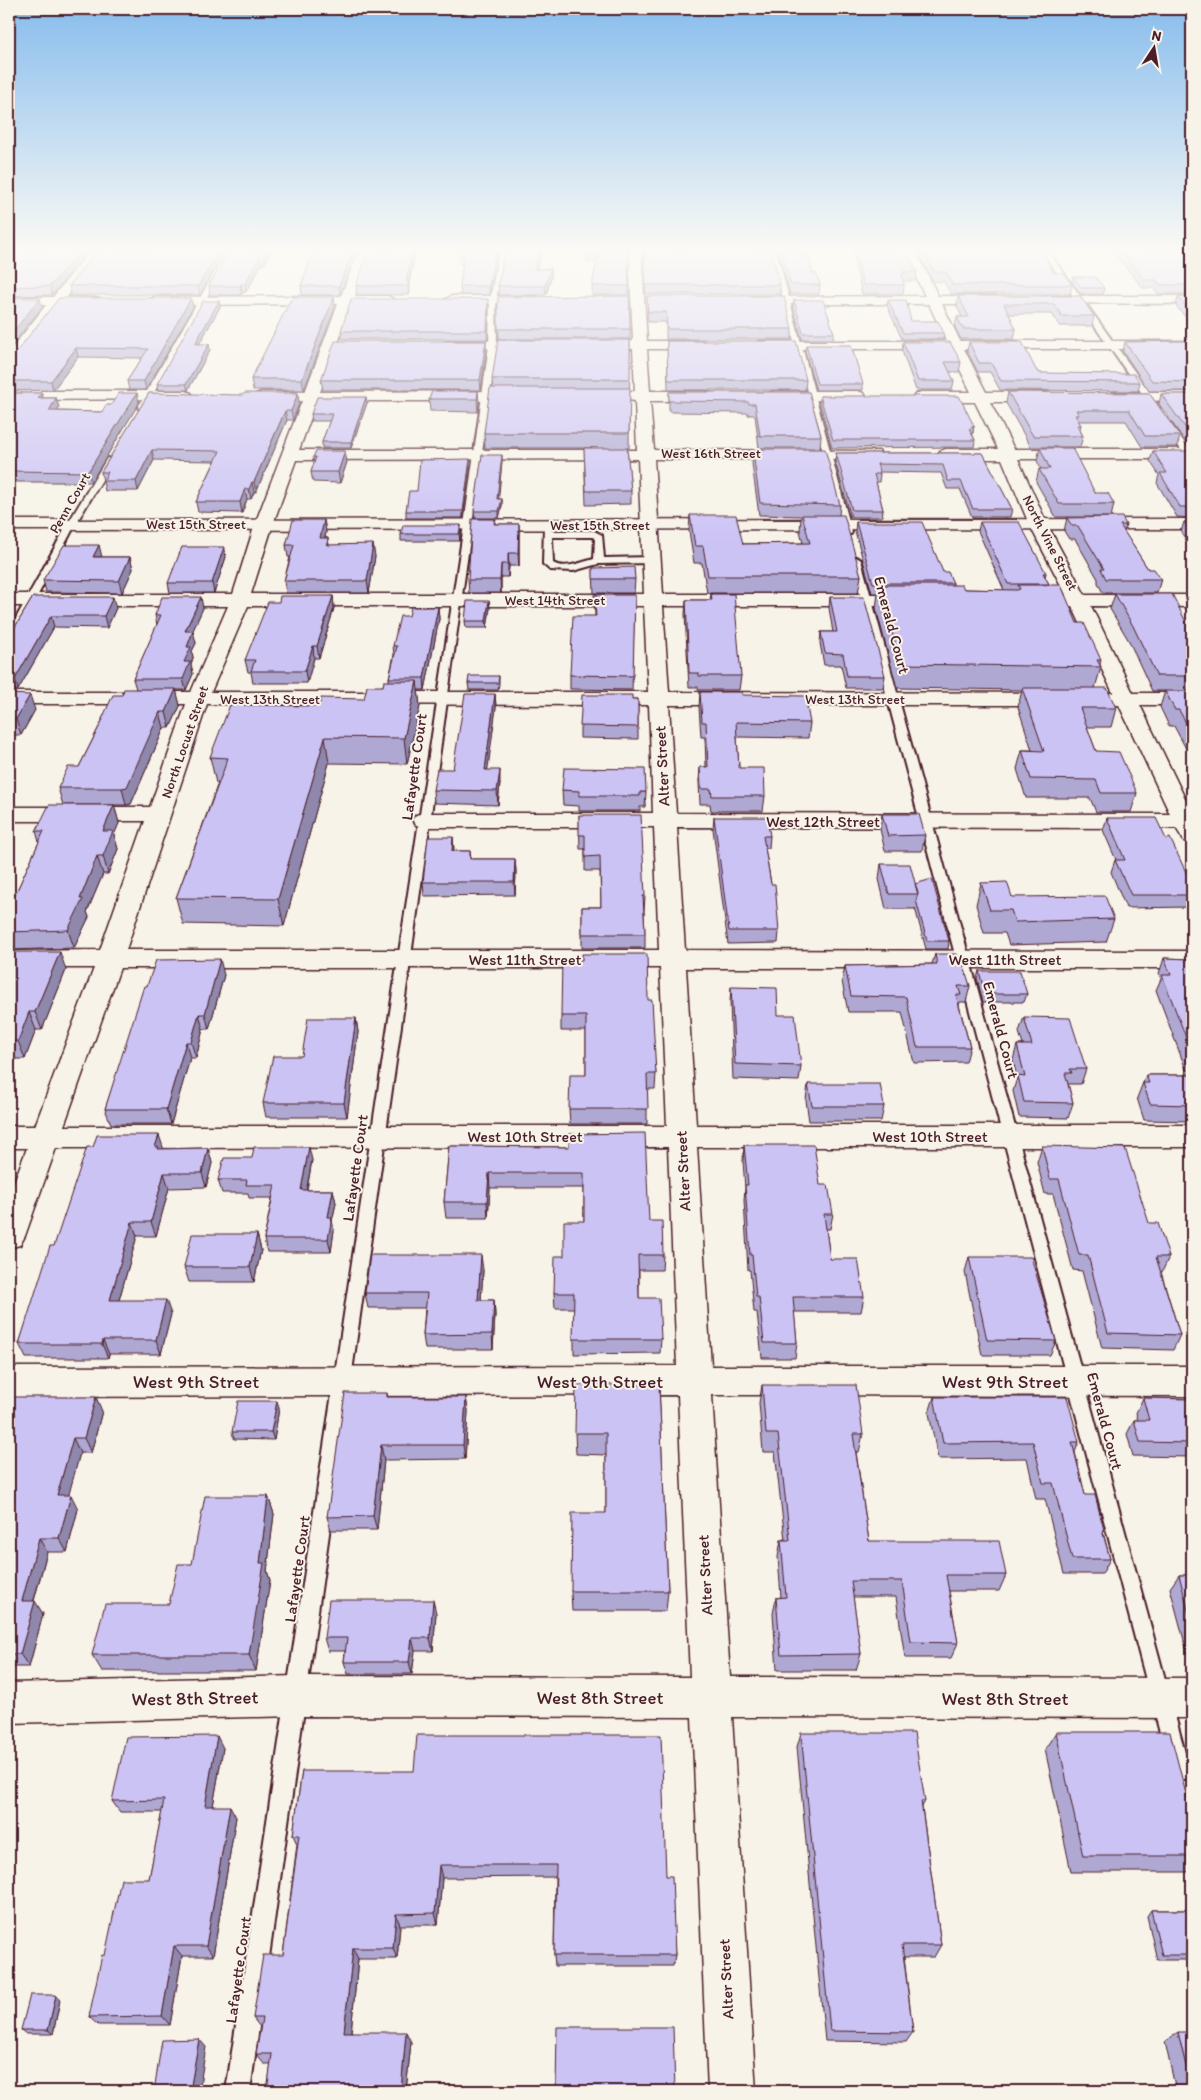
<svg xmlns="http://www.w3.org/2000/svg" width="1201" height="2100" viewBox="0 0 1201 2100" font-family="Itim,sans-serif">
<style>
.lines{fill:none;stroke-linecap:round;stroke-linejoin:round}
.lane-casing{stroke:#4a1f2b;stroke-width:4}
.street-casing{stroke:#4a1f2b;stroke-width:3}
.secondary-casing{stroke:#4a1f2b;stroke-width:3}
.lane{fill:#f7f3e8;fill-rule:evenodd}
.street{fill:#f7f3e8;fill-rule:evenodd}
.secondary{fill:#f7f3e8;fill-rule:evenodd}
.wall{fill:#afa8d3;stroke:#4a1f2b}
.shaded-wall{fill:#8f88ac;stroke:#4a1f2b}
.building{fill:#ccc3f5;stroke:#4a1f2b}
.labels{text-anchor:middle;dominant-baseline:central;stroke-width:4;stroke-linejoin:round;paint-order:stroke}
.far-street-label{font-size:14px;fill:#4a1f2b;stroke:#f7f3e8}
.street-label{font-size:16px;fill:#4a1f2b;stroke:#f7f3e8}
.near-street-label{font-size:19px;fill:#4a1f2b;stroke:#f7f3e8}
</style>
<rect width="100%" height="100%" fill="#f7f3e8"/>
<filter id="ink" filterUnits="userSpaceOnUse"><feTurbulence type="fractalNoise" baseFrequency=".02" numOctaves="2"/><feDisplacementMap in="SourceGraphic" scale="10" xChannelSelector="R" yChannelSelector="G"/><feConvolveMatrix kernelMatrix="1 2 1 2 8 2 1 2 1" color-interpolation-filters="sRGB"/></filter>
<g filter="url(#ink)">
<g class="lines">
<defs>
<path id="lane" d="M227,250H233L146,407L139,409L138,407Z
M499,250H505L496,300L497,345L472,525L250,2091H226L464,525L489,345L490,300Z
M770,250H776L852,532L851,534H845L844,532Z
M1041,250H1047L1160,407L1159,409H1153Z
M1165,423H1171L1192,454V461H1189L1164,425Z
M107,458L114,460L75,525L14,640L9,643V631L67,525Z
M548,522L552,525V531H594L602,535L604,558L652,557L657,560L652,563L598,564L573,571L550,570L543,564L544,525ZM552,537H592L595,538L594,559C582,562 564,570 553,563Z
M856,557L861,560L1190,1771L1187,1778L1180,1781L1173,1778L1170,1771L851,560Z"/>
<path id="street" d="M91,250H103L67,297L98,298L100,301L98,304L60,305L14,364L9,365V352L46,305H9V297H53Z
M359,250H371L355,296H388L395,300L388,304H352L320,392L526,391L531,393L534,396L531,399L526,401H317L299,450H637L635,401L619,399L616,396L619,393L635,391L633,349H621L614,345L621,341H633L629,250H641L647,341H703L710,345L703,349H647L650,391H706L711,393L714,396L711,399L706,401H650L654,450L879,451L881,454L879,457L873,459H654L663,594H915L922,596L924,600L922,604L915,606H663L669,692L1113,693L1072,606H1030L1023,604L1021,600L1023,596L1066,595L1029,524L1002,459H946L940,457L938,454L940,451L946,449H998L975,402H921L916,400L913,397L916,394L921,392H971L950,349H759L752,345L759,341H946L929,304H746L741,303L739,300L741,297L925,296L903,250H915L938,296H996L1003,300L996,304H942L960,341H1192V349H964L986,392H1046L1051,394L1054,397L1051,400L1046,402H990L1014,449H1192V459H1018L1047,524L1085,595H1192V607L1091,606L1133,693H1192V705H1140L1192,813V843L1184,841L1176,828L677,827L685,950L1192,951V968H686L696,1125H1192V1147H697L711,1366H1192V1396L712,1395L730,1677L1192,1678V1718L732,1717L756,2091H708L692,1717L296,1716L9,1723V1683L296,1676L690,1677L678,1395L9,1397V1367L677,1366L668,1147L56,1148L25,1236L20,1245L9,1248V1195L27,1148H9V1126H35L94,968H9V951L100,950L145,821H9V807H150L186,704H9V692H191L228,606H9V594H233L255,524L302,401L261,402L256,400L253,397L256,394L261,392H305L338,304L154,305L147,301L154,297L341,296ZM638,459L644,594H251L273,524L296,460ZM248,606H644L648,692H211ZM207,704L649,705L653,813H424L416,815L412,820L416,825L424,827H654L659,950H126ZM669,705H1119L1170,814L676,813ZM120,968H660L667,1126H64Z
M451,296H536L543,300L536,304L446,303L444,300Z
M1046,296H1192V304L1041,303L1039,300L1041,297Z
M449,341H533L540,345L533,349L444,348L442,345L444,342Z
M186,391L191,393L194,396L191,399L9,400V391Z
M774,391H858L863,393L866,396L863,399L858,401L769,399L766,396L769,393Z
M1114,392H1192V401L1109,400L1106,397L1109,394Z"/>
<path id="secondary" d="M1192,519V529L9,530V520Z"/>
</defs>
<use href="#lane" class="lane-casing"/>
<use href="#street" class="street-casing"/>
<use href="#secondary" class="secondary-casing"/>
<use href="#lane" class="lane"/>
<use href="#street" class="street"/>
<use href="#secondary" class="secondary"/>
</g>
<path class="wall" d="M9,250H90L52,295L9,296Z
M97,250H226L200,295H71L69,286Z
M229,250H271L265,264H262L246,292L243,293L241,295H210L209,286Z
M314,250H358L340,295H302L301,286Z
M416,250L409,282L410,290L409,295H357L356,286Z
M460,250H499L489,295H461L460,286L463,264H460Z
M628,250L629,295H592V286L597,262H587V253Z
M643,250H771L780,285V294H646Z
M778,250H799V255L820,285L819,294H790Z
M852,250H906L917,272L916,281H903L904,285L903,294H862Z
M917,250H1042L1053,273L1072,285L1070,294H951L944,282L933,281Z
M1111,250H1183L1189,258L1192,259V294H1158L1153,288H1143Z
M537,269H551V278L546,295H499L498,286Z
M1073,277L1104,288L1103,294H1081L1072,282Z
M647,296L792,329V339H666V322H648Z
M958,296H1080L1094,316L1092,326H1060L1052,314H1009L1016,329L1014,339H961L955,327L957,317H962L957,306Z
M334,297L335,307L304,390H253L251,379Z
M498,297L630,329V339H499Z
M1178,297H1192V325L1176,306Z
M488,299L487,339H342L341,331Z
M794,300L834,333L833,339H802L793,306Z
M888,300L911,321L944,333L943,339H902L887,306Z
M219,301L220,307L199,344L210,350L188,390H158L157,384Z
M193,307L146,390H129L127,381L142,358L78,357L53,390L9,391V357Z
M630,340L629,448H627L631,491V504L586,505L584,448H597H485L484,433L493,388L492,379Z
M486,341V351L481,390H323L321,380Z
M667,341L806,380L805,390H668Z
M1192,341V391H1149L1123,351L1125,342Z
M903,342L961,362L959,372H949L954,381L952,390H916L902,351Z
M969,342L1036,370L1040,373L1140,382L1138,391L1000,390L990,372H978L967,351Z
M806,345L863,384V390H816L805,351Z
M478,391L479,403L478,412L430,411L429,399Z
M669,392H809L821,436L820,448H759L755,415H748V413L669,412Z
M1008,392L1149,393L1180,436L1177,447H1142L1126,421H1078L1081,425L1080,430L1083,436L1080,447H1031L1006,403Z
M9,393H42L43,398H56L59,408L57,411L102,412L111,405L139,403L91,482H9Z
M149,393L299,403L293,420H287L256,492H254L251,499H247L242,513L198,512L196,502L215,461L154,460L138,491H105L101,472Z
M1161,394H1192V448L1189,447L1159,404Z
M820,396L974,426L973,433H972L975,440L974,447L832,448L820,403Z
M366,397L367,403L351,448H322V442L330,421H312L311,414Z
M1040,448L1095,493L1114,504L1111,517H1056L1036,482L1039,469H1041L1037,461Z
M762,449L840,505L839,515L861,576L858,593H707L702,563H694L689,531L690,515L743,544L803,543L800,531L801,516L759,515L752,464L753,453H761Z
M1153,451L1192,452V518L1177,517L1157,483L1159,475L1150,461Z
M836,453H983L1012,509L1010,517H972L960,489H947L941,473L879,472L880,474L879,482H876L883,510L882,517H851L835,461Z
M313,457L347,462L340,483L313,482L311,472L314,463Z
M502,461L498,499H502V506L499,518H475L474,511Z
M470,465L463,518H406V511L417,491Z
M1067,518L1126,525L1124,532L1148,569L1161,579L1157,593H1103L1098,583V579L1075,539H1069L1064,531Z
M495,519L496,524H519V566H509L508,577H501V593H469L468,580Z
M324,520L326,532L325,538H328L329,545L375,556L369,593H286L284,581L290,557H288L286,545Z
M1192,521V549L1181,532L1184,522Z
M856,522L943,572L953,583V585L964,589L1004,590L978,531L980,522L1046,573L1045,577L1049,584V585L1077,623L1101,660L1100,664L1101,667L1095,688L1116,708L1111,727H1087L1096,751L1137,793L1131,812H1096L1090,798H1026L1017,769L1022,750H1032L1018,707L1022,690L897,688L876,608L878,593H872L855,531Z
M461,531L460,541H401V534Z
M102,557H130L133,569L122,593L46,592L43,580Z
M226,557L214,593H170L168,583Z
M593,568L635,579L634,593H594Z
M711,594L741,676L739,690H698V687H689L685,614L686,600H710Z
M1115,594L1192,634V760L1174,726H1169L1160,707L1165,691H1152L1129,641L1110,609Z
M594,595H635L632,690L570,689V675L595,616Z
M333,596L334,608L319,658H314L307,683H253L251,672H248L245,660L279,602Z
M33,597L116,608L107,628L54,627L18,690H9V637Z
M830,597L885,676L883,688H846L841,665H824L820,643L821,632H833L829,608Z
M489,601L490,608L487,628H466L465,621Z
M438,607L439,619L425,690H418L420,706L407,764L329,763L284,926L183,924L176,898L218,783H216L210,757L319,706L364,699L389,681V678L394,655L393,646L409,616Z
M203,608L192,631L196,643L192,651L193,658L191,664L193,674L186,690H176L180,706L170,728H164L131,804L126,805H63L58,788L79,767L102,721V719L122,695L136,689L133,679L157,625L155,615Z
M499,676V684L498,690H469L468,683Z
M700,692L742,695L810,723L808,738L737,737L739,768L765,796L763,811H711L710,804H700L699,782L700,767H706L705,737H701L699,707Z
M9,694L35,710L21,735H13L9,743Z
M495,694L496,707L487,770L500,783L498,805L434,803L433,790L453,769Z
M632,699H638V739L580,738V726Z
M562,790L646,792L645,807H640V811H579V806L563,805Z
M114,805L119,823L114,835L118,849L108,874H103L87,912L89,917L74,948L9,950V908L39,842L36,831Z
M882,814L925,835L922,851H885L880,829Z
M579,815L645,896L644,911L645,934V948H582V907H601L600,871H585V849H580Z
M714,817L770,836L769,848H765L779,931L778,943L728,944L713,829Z
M1107,818L1166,839L1192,885V907L1126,908L1111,872L1115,860H1116L1103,830Z
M453,837L454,851H470L471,859H515L516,872L515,895L424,896L423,882Z
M881,864L915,884L949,941L948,949H926L915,908V909H886L879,879Z
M981,883L1012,897L1114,919L1106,942L1009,945L1005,933H984L976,905Z
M9,952L66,970L42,1030H36L25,1059H9Z
M935,954L960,963L970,986L966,1002H960L959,1005L970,1047L966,1062L914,1063L902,1012H848L842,981L845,966L932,964Z
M1164,958L1192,959V1121L1144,1120L1137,1098L1146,1075H1188L1156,990L1161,979L1159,974Z
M979,971L1027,994L1024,1002H983L977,978Z
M224,975L209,1029H203L196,1058H190L171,1124H111L105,1109L147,986Z
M731,987L801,1066L799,1081L733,1079L730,1002Z
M648,1000L656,1074L655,1089H647V1124H570L569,1109L586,1075V1031H561V1016Z
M1024,1017L1086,1069L1081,1084H1068L1073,1103L1068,1118L1019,1117L1013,1091L1017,1078L1013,1060L1017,1045H1023L1019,1032Z
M356,1018L358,1032L347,1117H266L263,1103L302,1056Z
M808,1084L884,1106L881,1121H809L806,1100Z
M744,1145L820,1185L833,1214L830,1229H826L830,1259L864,1297L861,1312H794L797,1343L795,1358H762L757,1312H754L750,1270H748L744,1200L745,1188L743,1161Z
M449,1146L569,1147L649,1221L663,1255L662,1270H639V1298L661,1339L660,1353L574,1354V1308H555L554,1293L564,1256L584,1221V1188H490L488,1218H446L444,1202Z
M1042,1146L1149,1223L1169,1257L1162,1272H1161L1180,1335L1173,1350L1102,1348L1082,1271L1073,1270L1053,1194H1045L1037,1162Z
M208,1148L212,1163L206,1187L169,1188L156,1236H137L119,1300L171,1314L161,1354H109L108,1358H26L19,1344L54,1246L163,1149Z
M312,1160L307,1190H333L336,1203L332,1221L334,1230L331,1252H267L264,1239L272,1198H249L248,1193H222L218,1180Z
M257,1234L261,1250L254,1282H189L184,1267Z
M969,1257L1056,1341L1050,1355H982L965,1272Z
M483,1270L481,1300H494L495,1315L493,1349H425L423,1335L425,1308H368L365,1293Z
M659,1385L668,1591L666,1611H572L571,1591L606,1513V1455L576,1454L575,1433Z
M762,1385L863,1434L859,1452H856L869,1541L1006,1575L999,1591H949L958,1643L951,1658H905L896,1597H853L861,1654L856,1670H777L773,1613L776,1598L781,1597L778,1557L781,1540H785L775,1452H763L759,1403Z
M387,1393L388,1397H466L468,1411L465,1459L384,1460L377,1530H331L327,1517Z
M9,1397L102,1411L91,1453H80L68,1495L78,1509L67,1552H47L34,1601L43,1614L29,1667H9Z
M934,1397L1079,1442L1075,1452L1085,1495L1104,1530L1103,1532L1110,1559L1102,1574H1064L1045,1499H1036L1027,1458L938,1459L929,1413Z
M1143,1398L1192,1399V1457L1133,1456L1127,1434L1134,1420H1138L1136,1413Z
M279,1408L274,1440L234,1439L232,1432Z
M268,1496L274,1514L267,1571L270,1580L256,1671H102L92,1655L169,1604L192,1564Z
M1179,1575H1192V1670L1170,1588Z
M436,1613L433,1651H415L412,1674H348L344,1662L345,1651H328L324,1638Z
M1056,1732L1192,1817V1867L1188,1872H1071L1045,1749Z
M801,1733L925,1801L922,1807L941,1945L934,1957H904L913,2032L906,2042L825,2041L797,1747Z
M223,1748L213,1806L236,1817L213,1956H182L170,2025H98L89,2017L105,1955L149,1879L162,1812H120L112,1801Z
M302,1771L666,1876L675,1955L673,1966H555L554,1955L555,1877L442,1878L438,1925H400L397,1959H358L351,2032L411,2042L406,2091H267L271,2064H264L256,2054L260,2027L253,2018L283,1955L297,1844L293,1835Z
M1151,1910H1192V1960H1157L1147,1916Z
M56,1995L60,2000L53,2034H26L21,2030Z
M1178,2032L1192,2091H1176L1165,2042Z"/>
<path class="shaded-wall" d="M81,250H90L52,295L50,286Z
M220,250H226L200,295L198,286Z
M266,250H271L265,264L264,255Z
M354,250H358L340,295L339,286Z
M413,250H416L408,286L406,282Z
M496,250H499L489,295V286Z
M540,250H543L534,277V269Z
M260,255L262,264L246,292L245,284Z
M551,269V278L546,295L545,286Z
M409,282L410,290L409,295L408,286Z
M241,284L243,293L241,295L240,286Z
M334,297L335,307L304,390L302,379Z
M40,298L42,307L9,349V337Z
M191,298L193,307L146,390L144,381Z
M219,301L220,307L196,350L195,344Z
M486,341V351L481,390L480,380Z
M209,344L210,350L188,390L186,384Z
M76,348L78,357L53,390L51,381Z
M478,391L479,403L478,412L477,399Z
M42,393L44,403L38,398Z
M137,393L139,403L91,482L88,472Z
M298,393L299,403L293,420L291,411Z
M366,397L367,403L351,448V442Z
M56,398L59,408L52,421L49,411Z
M285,411L287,420L256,492L254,482Z
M974,426L973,433L968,436L969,429Z
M152,450L154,460L138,491L136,481Z
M345,451L347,462L340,483L338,472Z
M502,455V461L498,506L497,499Z
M470,459V465L463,518V511Z
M252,482L254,492L251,499L249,489Z
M245,489L247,499L242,513L240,502Z
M502,499V506L499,518V511Z
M324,520L326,532L322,550L320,538Z
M9,521L12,532L9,537Z
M519,524V566L518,553Z
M461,525V531L460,541L459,534Z
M373,544L375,556L369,593L367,581Z
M99,545L102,557H93Z
M224,547L226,557L214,593L212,583Z
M508,553L509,566L508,577Z
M130,557L133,569L122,593L119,581Z
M501,564V593L500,580Z
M333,596L334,608L319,658L317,646Z
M113,597L116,608L107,628L104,616Z
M201,597L203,608L188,642L185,631Z
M489,601L490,608L487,628L486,621Z
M438,607L439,619L425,690L424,678Z
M51,616L54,627L18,690L15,679Z
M193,631L196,643L192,651L193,658L191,664L193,674L186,690L183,679L184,662L187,647Z
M313,646L314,658L307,683L305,671Z
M417,681L420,706L407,764L404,738Z
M176,689L180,706L170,728L166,712Z
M495,694L496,707L486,783L485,770Z
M30,695L35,710L21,735L16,719Z
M160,712L164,728L131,804L126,805L122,788Z
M9,722L13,735L9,743Z
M325,737L329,763L284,926L278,899Z
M500,770V783L498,805L497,791Z
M114,805L119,823L114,835L118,849L108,874L103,856V831Z
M453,837L454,851H452Z
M97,856L103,874L87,912L89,917L74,948L68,930L80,899Z
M515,859L516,872L515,895L514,882Z
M60,952L66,970L42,1030L35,1012Z
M220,959L224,975L209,1029L205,1014Z
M29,1012L36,1030L25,1059L18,1041Z
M199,1014L203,1029L196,1058L191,1042Z
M356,1018L358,1032L347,1117L344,1103Z
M186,1042L190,1058L171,1124L166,1109Z
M159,1135L164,1150L162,1156L155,1147Z
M309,1147L312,1160L304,1203L301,1190Z
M208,1148L212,1163L206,1187L202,1173Z
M164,1173L169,1188L156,1236L151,1222Z
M489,1173L490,1188L488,1218L487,1202Z
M333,1190L336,1203L332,1221L334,1230L331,1252L328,1239V1217Z
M132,1222L137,1236L115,1314L110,1300Z
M257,1234L261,1250L254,1282L250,1267Z
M481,1255L483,1270L480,1315L478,1300Z
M166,1300L171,1314L161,1354L156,1340Z
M494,1300L495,1315L493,1349L492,1334Z
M103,1340L109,1354L108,1358L102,1344Z
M96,1397L102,1411L91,1453L84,1438Z
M466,1397L468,1411L465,1459L463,1445Z
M277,1401L279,1408L274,1440L271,1432Z
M73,1438L80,1453L65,1509L57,1495Z
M381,1445L384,1460L377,1530L373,1516Z
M71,1495L78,1509L67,1552L59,1538Z
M268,1496L274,1514L267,1571L270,1580L256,1671L249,1655L260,1563Z
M39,1538L47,1552L30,1614L22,1601Z
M433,1600L436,1613L433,1651L430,1638Z
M35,1601L43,1614L29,1667L20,1654Z
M412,1638L415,1651L412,1674L409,1662Z
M217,1736L223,1748L211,1818L205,1806Z
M230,1806L236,1817L213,1956L206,1946Z
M439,1865L442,1878L438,1925L435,1913Z
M396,1914L400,1925L397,1959L393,1948Z
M174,1946L182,1956L170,2025L162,2016Z
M353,1948L358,1959L350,2042L344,2032Z
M56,1995L60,2000L53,2034L48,2030Z
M406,2032L411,2042L406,2091H401Z
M199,2039L206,2047L199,2091H190Z"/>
<path class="building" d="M9,250H81L50,286L9,287Z
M97,250H220L198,286H69Z
M229,250H266L264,255H260L245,284H241L240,286H209Z
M314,250H354L339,286H301Z
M369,250H413L406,282H409L408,286H356Z
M460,250H496L489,286H460L464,255H459Z
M505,250H540L534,269H551L545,286H498Z
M588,250H628L629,286H592L599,253H587Z
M644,250H771L780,285H646Z
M781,250H799V255H809L812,273H816L820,285H791Z
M855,250H906L917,272L904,271V274H902L904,285H863Z
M923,250H1042L1053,273H1063L1072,285H952L946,272H934Z
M1120,250H1183L1189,258L1192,259V285H1160L1156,280H1145Z
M1073,277H1095L1104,288H1082Z
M629,296L630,329H498V297Z
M647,296H784L792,329H667L666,312H648Z
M958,296H1080L1094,316H1062L1054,304H1004L1016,329H963L957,317H969Z
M292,297H334L302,379H251Z
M1178,297H1192V314Z
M9,298H40L9,337Z
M59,298H191L144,381H127L148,349L76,348L51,381H9V357L13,356Z
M351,299H488L487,331H341Z
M794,300H823L834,333H803Z
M888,300H906L911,321H938L944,333H903Z
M203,301H219L195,344H209L186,384H157Z
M498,340H630V379H492Z
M335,341H486L480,380H321Z
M667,341H796L806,380H668Z
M1192,341V382L1152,381L1125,342Z
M903,342H950L961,362H945L954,381H918Z
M969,342H1022L1036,370L1040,373L1134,374L1140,382L1001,381L991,363H979Z
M806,345H851L863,384H817Z
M490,388H630L629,433H484Z
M432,391H478L477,399H429Z
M669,392H809L821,436H760L755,404H749L748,402L669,401Z
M1008,392L1149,393L1180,436H1145L1129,410H1076L1079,415H1075L1081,425H1077L1083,436H1033Z
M9,393H42L38,398H56L49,411L102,412L106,405H111L119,393H137L88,472L9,471Z
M149,393L242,395L245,393H298L291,411H285L254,482H252L249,489H245L240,502H196L220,451L152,450L136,481H103L108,472H101Z
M1161,394H1192V437Z
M820,396H959L974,426L969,429L975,440H833Z
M317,397H366L351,442H322L332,414H311Z
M584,448H627L631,491H586Z
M1040,448H1072L1095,493H1108L1114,504H1059L1039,469H1050Z
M762,449H825L840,505L760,503L753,453H762Z
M316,451H345L338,472H311L316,457H313Z
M1153,451H1190L1192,452V507H1180L1160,473H1167Z
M836,453H983L1012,509H973L961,481H948L943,465L877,464L880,474H874L883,510H852Z
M482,455H502L497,499H502L499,511H474Z
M470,459L463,511H406L409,491H417L420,460Z
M690,515H736L743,544L810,543L802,515H844L861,576H708L703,546H695Z
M1122,517L1126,525H1120L1148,569H1154L1161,579H1106L1101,569H1104L1078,526H1072L1067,518Z
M472,519H495L494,524H519L518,553H508V564H501L500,580H468Z
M293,520H324L320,538H328L327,545L373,544L367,581H284L294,545H286Z
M1192,521V534L1184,522Z
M856,522H922L943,572H948L953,583H873Z
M980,522H1019L1046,573H1043L1049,584H1008Z
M403,525H461L459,534H401Z
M64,545H99L93,557H130L119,581L43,580Z
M182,547H224L212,583H168Z
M634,567L635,579H593V568Z
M879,585H962L964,589L1017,590L1020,589L1018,585H1061L1077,623H1084L1101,660H1097L1101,667L901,664Z
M711,594H734L741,676H699V673H689L686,600H712Z
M1115,594H1172L1192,634V676H1157L1133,626Z
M594,595H635L633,676L570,675L573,616H596Z
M280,596H333L317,646H313L305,671H251L255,660H245L268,602H279Z
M33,597H113L104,616H51L15,679H9V637Z
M162,597H201L185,631H193L187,647H191L184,662H190L183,679H133L161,615H155Z
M830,597H864L885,676H847L843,654L825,653L821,632H837Z
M467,601H489L486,621H465Z
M411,607H438L424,678H389L397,646H393L400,616H409Z
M469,676H499L498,683H468Z
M384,681H417L404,738L325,737L278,899L176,898L228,758L210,757L230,705L319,706L321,698L364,699L367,686H383Z
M1022,688H1107L1116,708H1080L1096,751L1119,752L1137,793H1101L1096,780L1031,779L1022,750L1044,751Z
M124,689H176L166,712H160L127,787L122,788H58L68,767H79L103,719H102L113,695H122Z
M1165,691H1192V734L1179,710H1175Z
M700,692H742V695L805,696L810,723L736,722L739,768H764L765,796H712L711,789H701L700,767H708L706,722H702Z
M9,694L30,695L16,719H9Z
M465,694H495L485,770H500L497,791L433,790L437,769H453Z
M582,695H632V699H638V727L580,726Z
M564,768L645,769L646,792H640V796H579V791L562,790Z
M49,805H114L103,831H113L103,856H97L80,899H83L68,930L9,932V908L44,831H36Z
M882,814H919L925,835L888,836Z
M579,815H641L645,896H643L645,934H582V907H601L600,856L585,857V835H579Z
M714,817H767L770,836H763L771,884H775L779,931H729Z
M1107,818H1156L1166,839L1170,838L1192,885V895H1131L1115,860H1125Z
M428,837H453L452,851H470V859H515L514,882H423Z
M881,864H910L918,894H889Z
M932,879L949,941H927L916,900L918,894L915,884Z
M1007,882L1012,897L1105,896L1114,919L1015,922L1011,910H990L981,883Z
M9,952H60L35,1012H29L18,1041H9Z
M582,954H647L648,1000H652L656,1074H647L648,1109H569L570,1075H586V1016H561L562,960H582Z
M935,954H957L960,963H963L970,986H958L961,995H956L970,1047H917L906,997L851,996L845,966L937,964Z
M1164,958L1192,959V1053L1162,975H1171Z
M220,959L205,1014H199L191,1042H186L166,1109H105L144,986H147L156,960Z
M979,971H1020L1027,994H985Z
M731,987L777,988L778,1015H795L801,1066L735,1064Z
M1024,1017L1070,1018L1086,1069H1070L1072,1073H1065L1073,1103L1024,1102L1018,1076L1025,1077L1017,1045H1032Z
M308,1018H356L344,1103H263L273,1056H302Z
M1146,1075H1192V1105L1150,1104L1143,1083H1149Z
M808,1084H880L884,1106H812Z
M645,1133L649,1221H662L663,1255H638L639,1298H659L661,1339H573L574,1293H554L555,1256H564V1221H584V1173H489L487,1202H444L449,1146L569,1147V1134Z
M97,1135H159L155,1147H159L158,1149L208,1148L202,1173H164L151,1222H132L110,1300H166L156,1340H103L102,1344H19L50,1246H54L87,1147H93Z
M744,1145H814L820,1185H828L833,1214H824L830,1259H858L864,1297H793L797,1343H764L759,1297H756L752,1255H750L745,1185H748Z
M1042,1146L1125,1148L1149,1223H1158L1169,1257H1156L1180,1335L1108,1333L1088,1255H1079L1059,1179H1050Z
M254,1147H309L301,1190H333L328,1217H332L328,1239H264L275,1185H246L247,1180H218L224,1158H252Z
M192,1234H257L250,1267H184Z
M370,1255H481L478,1300H494L492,1334L423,1335L427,1293H365Z
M969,1257H1031L1056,1341L987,1340Z
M576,1385H659L668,1591H571L572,1513H606V1433H575Z
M762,1385H856L863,1434H853L869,1541H999L1006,1575H946L958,1643L911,1642L902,1581H851L861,1654L781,1655L776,1598L786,1597L781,1540H790L778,1434H766Z
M345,1393H387V1397H466L463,1445H381L373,1516L327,1517Z
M9,1397H96L84,1438H73L57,1495H71L59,1538H39L22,1601H35L20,1654H9Z
M934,1397H1067L1079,1442H1072L1085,1495H1095L1104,1530H1102L1110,1559H1072L1053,1483H1043L1033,1442L943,1443Z
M1143,1398L1192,1399V1443L1140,1442L1134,1420H1149Z
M238,1401H277L271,1432H232Z
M205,1496H268L260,1563H264L249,1655H92L105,1604H169L178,1564H192Z
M1179,1575H1192V1625Z
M329,1600H433L430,1638H412L409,1662H344L347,1638H324Z
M1056,1732H1170L1192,1817V1856H1083Z
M801,1733H914L925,1801H921L941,1945H902L913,2032L830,2031Z
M417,1735H661L666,1876H672L675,1955H554L556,1865H439L435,1913L396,1914L393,1948H353L344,2032H406L401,2091H267L272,2054H256L262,2018H253L263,1955H283L299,1835H293L302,1771H414Z
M217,1736L205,1806H230L206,1946H174L162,2016L89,2017L102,1955H105L121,1879H149L164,1800L112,1801L126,1737Z
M1151,1910H1192V1955H1162Z
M30,1995H56L48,2030H21Z
M557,2027H673L675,2091H556Z
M1178,2032H1192V2091Z
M199,2039L190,2091H154L162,2040Z"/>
</g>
<linearGradient id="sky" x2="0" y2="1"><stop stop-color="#87bced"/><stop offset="0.46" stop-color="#fbfaf5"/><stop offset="1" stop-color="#fbfaf5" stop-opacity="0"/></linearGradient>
<rect width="1201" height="544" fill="url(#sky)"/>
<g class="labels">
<g class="far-street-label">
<text x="711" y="453">West 16th Street</text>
<text transform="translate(70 503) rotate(-60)">Penn Court</text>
<text x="196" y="524">West 15th Street</text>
<text x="600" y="525">West 15th Street</text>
<text transform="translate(1050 543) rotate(63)">North Vine Street</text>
<text x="555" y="600">West 14th Street</text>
<text x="270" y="699">West 13th Street</text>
<text x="855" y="699">West 13th Street</text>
<text transform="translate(185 742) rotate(-71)">North Locust Street</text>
</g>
<g class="street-label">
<text transform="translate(892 625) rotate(75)">Emerald Court</text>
<text transform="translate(662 766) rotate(-93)">Alter Street</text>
<text transform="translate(414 767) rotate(-82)">Lafayette Court</text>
<text x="823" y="821">West 12th Street</text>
<text x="525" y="959">West 11th Street</text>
<text x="1005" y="959">West 11th Street</text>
<text transform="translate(1001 1030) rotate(75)">Emerald Court</text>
<text x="525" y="1136">West 10th Street</text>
<text x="930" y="1136">West 10th Street</text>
<text transform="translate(355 1168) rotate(-82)">Lafayette Court</text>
<text transform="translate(683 1171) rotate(-93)">Alter Street</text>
<text transform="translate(1105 1421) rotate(75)">Emerald Court</text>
<text transform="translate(297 1569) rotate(-82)">Lafayette Court</text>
<text transform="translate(705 1575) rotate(-93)">Alter Street</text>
<text transform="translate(238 1970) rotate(-82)">Lafayette Court</text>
<text transform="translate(726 1979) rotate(-93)">Alter Street</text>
</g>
<g class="near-street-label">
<text x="196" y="1381">West 9th Street</text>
<text x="600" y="1381">West 9th Street</text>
<text x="1005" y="1381">West 9th Street</text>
<text x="600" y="1697">West 8th Street</text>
<text transform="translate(195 1698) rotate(-1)">West 8th Street</text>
<text x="1005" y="1698">West 8th Street</text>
</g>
</g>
<rect width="1201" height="2100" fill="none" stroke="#f7f3e8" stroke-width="30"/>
<rect x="15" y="15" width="1171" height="2070" fill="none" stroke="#4a1f2b" stroke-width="2" filter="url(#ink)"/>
<g transform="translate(1154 48) rotate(12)" stroke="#f7f3e8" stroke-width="4" paint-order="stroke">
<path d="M0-4L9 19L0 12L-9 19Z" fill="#4a1f2b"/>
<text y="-8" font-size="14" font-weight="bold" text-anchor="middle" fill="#4a1f2b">N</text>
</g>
</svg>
